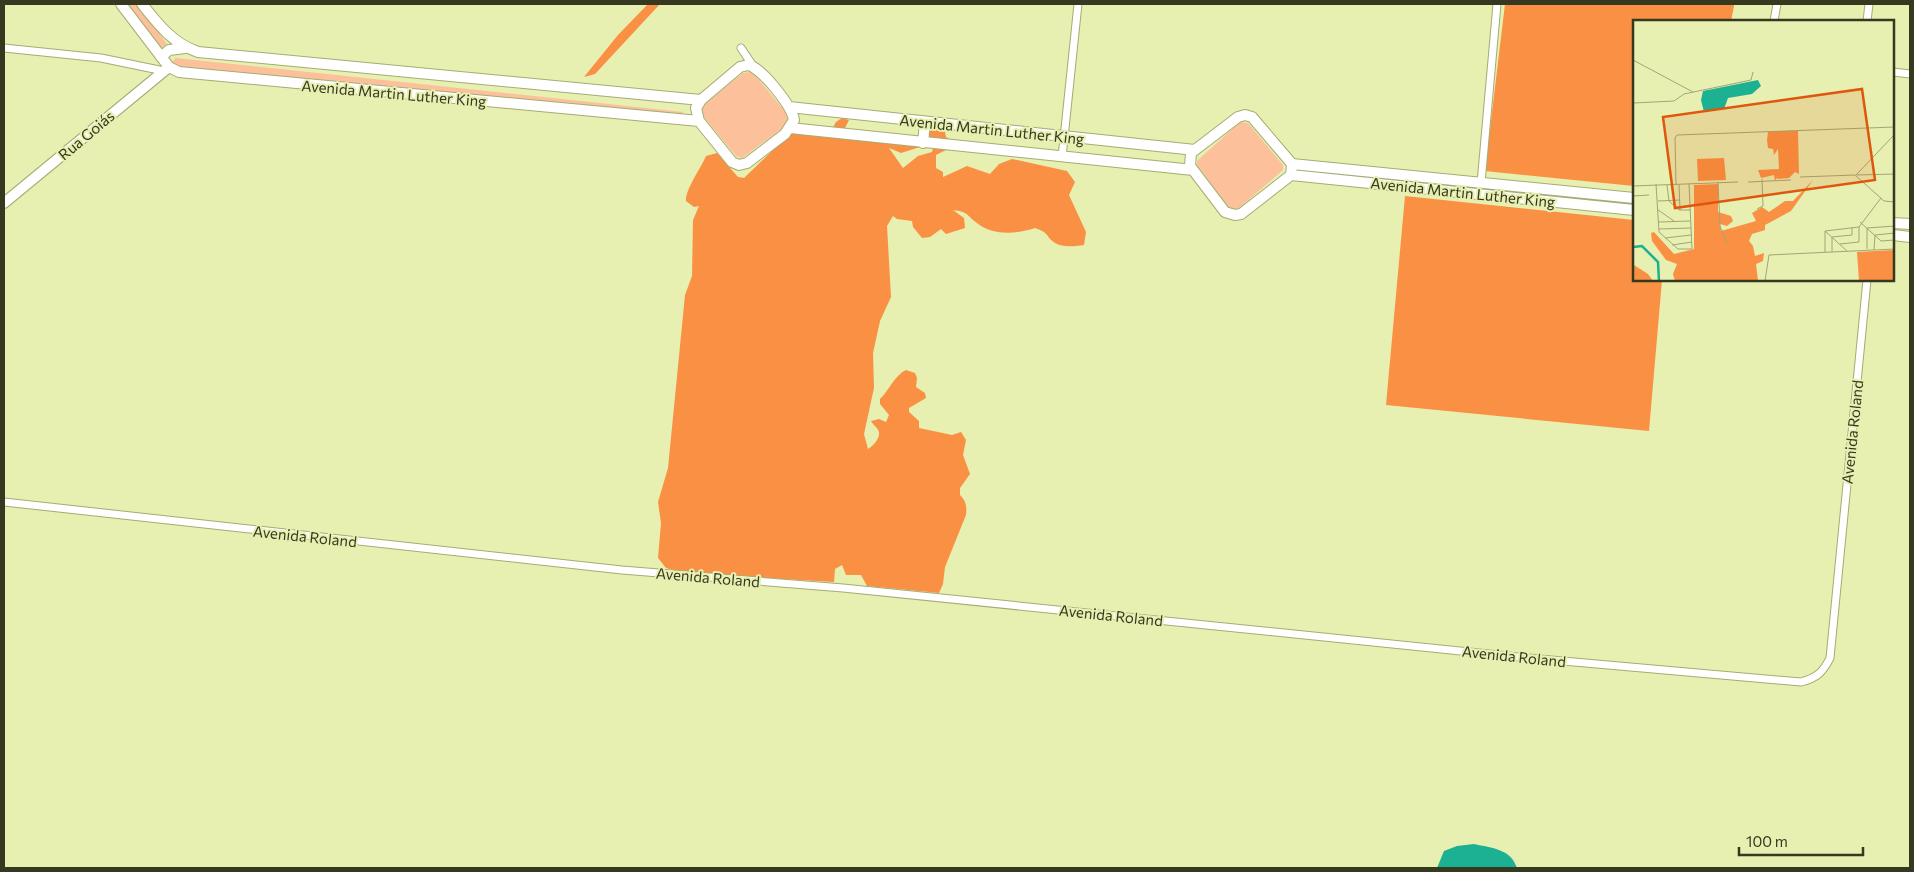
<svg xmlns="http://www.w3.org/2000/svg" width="1914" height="872" viewBox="0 0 1914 872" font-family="Commissioner,sans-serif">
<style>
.green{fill:#fcc09a}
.forest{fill:#fa9043}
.water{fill:#1cb192}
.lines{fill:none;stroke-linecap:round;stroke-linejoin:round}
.street-casing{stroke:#a6ac72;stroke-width:9}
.secondary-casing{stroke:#a6ac72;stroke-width:12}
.street{stroke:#fff;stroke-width:7}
.secondary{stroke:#fff;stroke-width:10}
.labels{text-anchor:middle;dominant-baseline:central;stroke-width:4;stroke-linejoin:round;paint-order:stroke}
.street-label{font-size:15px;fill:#363820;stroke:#e7efb1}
.inset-river{fill:none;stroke:#1cb192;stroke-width:2.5}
.inset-road{fill:none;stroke:#a0a677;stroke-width:1}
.view{fill:#df570d;fill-opacity:0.15;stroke:#df570d;stroke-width:2.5}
.inset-edge{fill:none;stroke:#363820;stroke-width:2.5}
</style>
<rect width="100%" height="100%" fill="#e7efb1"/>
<path class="green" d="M125,4H137L167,44L160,49Z
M176,58L683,112V118L174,66L172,62Z
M750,72L755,75L788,115L787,125L742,158L736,156L703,116L701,107L743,73Z
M1240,122L1248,123L1283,165V170L1238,209L1229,208L1197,165V161Z"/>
<path class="forest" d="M648,4H660L595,74L584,77L618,35Z
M1505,4H1734V6L1731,21H1634V186L1485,171Z
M842,118L849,120L843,132L870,136L880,132L889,137L891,135L921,138L920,147L901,153L889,148L903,168L918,156L932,152L934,145L927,132L932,127H944L946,137L951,140L950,148L936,155V168L943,172V177L967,166L990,174L999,164L1012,159L1067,171L1075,182L1069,195L1086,232L1084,245C1076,246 1063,248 1055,243C1045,236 1050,233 1035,228C1017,234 993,236 977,223C966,215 969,212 953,210L964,218L965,228L946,234L941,229L930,237L922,238L913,227L912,221L897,219L893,216L887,226L891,297L880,321L873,353L874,388L864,434L868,449C873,446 880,439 879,432C878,428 873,425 871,421L879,419L886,422L889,415L880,404V399C889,390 895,375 906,370L915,373L917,378L916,387L925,393L926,398L909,408V412L919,421V428L952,435L961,432L966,440L963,455L970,474L960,488V495C966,501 967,506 966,515L945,567L943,584L939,593L867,586L861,575H846L842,565L835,569L834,582L685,573L666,568L658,558L661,523L658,502L668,468L685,295L692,276L693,220L699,206L694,207L686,201C685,190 701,168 706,156L717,153L738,177L744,178L792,132L832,129L836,122Z
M1405,196L1634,220V280H1662L1649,431L1386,405Z"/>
<path class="water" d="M1474,844C1492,848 1511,849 1517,868H1437L1444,851L1457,846Z"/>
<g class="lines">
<defs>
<path id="street" d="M1774,21L1777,4
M1867,21L1869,4
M4,48L101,58L164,71
M741,48L753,66
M1893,72L1910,74
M1062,157L1078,4
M1481,183L1497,4
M4,502L622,570L843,588L1529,658L1801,682C1817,678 1823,672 1830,658L1867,280"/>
<path id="secondary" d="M121,4L169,67L179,72L699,121
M142,4C158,24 172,43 198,52L701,100
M161,57L169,50L185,48
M748,65C761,67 792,106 794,120L785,134L747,163L739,165L732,162L699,121L696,108L701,100L740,67Z
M789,107L1195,150
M1245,115L1252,117L1292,164L1291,175L1241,214L1235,215L1225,212L1190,166L1191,153L1238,117Z
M790,128L1193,170
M923,143L925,122
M1292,164L1634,198
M1291,175L1634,210
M4,203L169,67
M1893,223L1910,224
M1893,235L1910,237"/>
</defs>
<use href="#street" class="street-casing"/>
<use href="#secondary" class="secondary-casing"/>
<use href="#street" class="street"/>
<use href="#secondary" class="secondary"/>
</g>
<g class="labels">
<g class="street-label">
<text transform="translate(394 93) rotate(5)">Avenida Martin Luther King</text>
<text transform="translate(992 129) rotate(6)">Avenida Martin Luther King</text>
<text transform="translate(86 135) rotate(-40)">Rua Goiás</text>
<text transform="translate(1463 192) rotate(6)">Avenida Martin Luther King</text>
<text transform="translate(1852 432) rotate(-84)">Avenida Roland</text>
<text transform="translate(305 536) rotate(6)">Avenida Roland</text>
<text transform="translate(708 577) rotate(5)">Avenida Roland</text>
<text transform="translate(1111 615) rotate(6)">Avenida Roland</text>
<text transform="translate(1514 656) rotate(6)">Avenida Roland</text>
</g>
</g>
<g transform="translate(1633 20)">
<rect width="261" height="261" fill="#e7efb1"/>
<path d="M146,111H165L166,154L162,152L156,158L144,159L145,156L142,161L141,155L128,158L125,150L146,149L145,129L141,135L140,129L135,128L134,120L135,112ZM91,138L93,160L65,161L64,139ZM180,160L158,191L132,205V210L119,214L116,221L120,226L122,236L131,233L130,241L123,244L125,261H42L40,254L44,244L33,240L19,221L18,213L21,212L41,234L61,229V165L85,164V192L98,196L100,201L94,206L87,204L88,211L123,201L119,193L129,187L136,192L152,181H160ZM261,230V261H226L224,232ZM1,245L15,254L20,261H0Z" fill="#fa9043"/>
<path d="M125,60L128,66L119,74L95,78L91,89L71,92L68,80L70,71Z" fill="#1cb192"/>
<path class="inset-river" d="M0,227L9,226L25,242L26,261"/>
<path class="inset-road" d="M0,40L60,72M0,83L41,81L51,74L118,60L120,52M223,155L262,114M224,155L262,154M167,157L222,155L251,181L262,182M85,162L87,206L94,223M115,162L158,160M23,164L26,212L45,229H59L56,164M43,164L42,118L44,115L262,107M46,164L47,190M34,165L36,181L46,190H57M0,166L105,162M0,176L16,175M25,181L47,180M124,189L130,186L129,159M25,190L41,201M26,202L57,201M227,202L248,221L262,220M26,209L58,208M192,211L226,207L248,178M192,211L214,231M32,218L58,215M207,224L226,222V207M39,225L59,222M234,229V208L262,206M241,230L242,215L262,213M192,232V211M199,232V217L219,215V207M132,261L136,235L262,229"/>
<path class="view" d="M229,69L242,160L42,188L30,97Z"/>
<rect width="261" height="261" class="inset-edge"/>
</g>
<rect width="1914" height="872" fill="none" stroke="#363820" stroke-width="10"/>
<path d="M1739 847v8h124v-8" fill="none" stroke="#363820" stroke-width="2.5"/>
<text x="1746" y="847" font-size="15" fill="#363820" stroke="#e7efb1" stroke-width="4" paint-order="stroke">100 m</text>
</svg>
